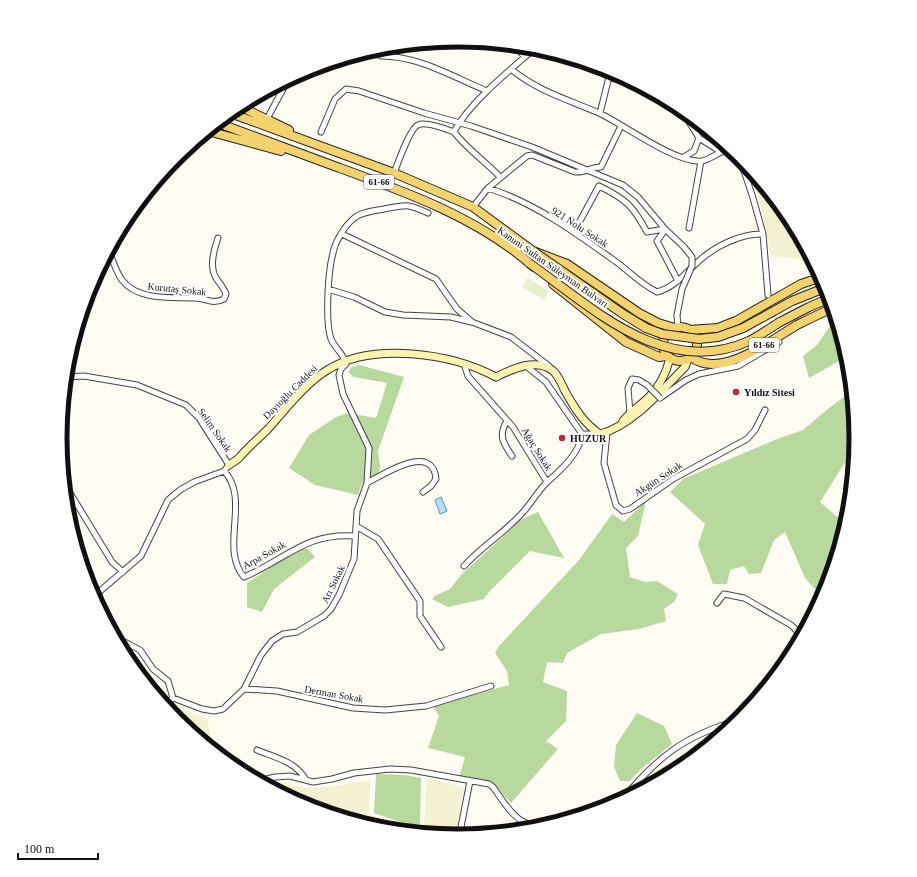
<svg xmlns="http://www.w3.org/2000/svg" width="917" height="877" viewBox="0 0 917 877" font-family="'Times New Roman',serif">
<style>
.farmland{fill:#f4f1d3}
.forest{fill:#b8d99d}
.pitch{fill:#e5f0ce}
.water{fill:#b9dff5;stroke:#4295c9}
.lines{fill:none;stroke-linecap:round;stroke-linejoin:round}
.street-casing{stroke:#434343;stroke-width:7}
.secondary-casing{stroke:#323232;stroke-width:9}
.primary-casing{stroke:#212121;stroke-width:10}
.street{stroke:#fff;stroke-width:5}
.secondary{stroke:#fcf3b1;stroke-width:7}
.primary{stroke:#f4d26e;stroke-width:8}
.street-bridge-casing{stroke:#434343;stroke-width:7;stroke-linecap:butt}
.primary-bridge-casing{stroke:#212121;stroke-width:10;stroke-linecap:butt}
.street-bridge{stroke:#fff;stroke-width:5}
.primary-bridge{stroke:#f4d26e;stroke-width:8}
.poi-dot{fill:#bd2b34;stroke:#fff;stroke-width:1.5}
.labels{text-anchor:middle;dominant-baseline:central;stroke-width:4;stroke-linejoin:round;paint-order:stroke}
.shield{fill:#fff;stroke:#585858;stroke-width:1}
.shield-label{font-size:9px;font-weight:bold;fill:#101010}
.street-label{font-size:10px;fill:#101010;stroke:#fff}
.poi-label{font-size:10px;font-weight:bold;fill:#101010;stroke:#fff;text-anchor:start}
.rim{fill:none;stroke:#101010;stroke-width:5}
</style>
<rect width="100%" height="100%" fill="#fffcf3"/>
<path class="farmland" d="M758,178L790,217L811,257L803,259L771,256L760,201L752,179Z
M129,651L156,683L151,689L127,660L125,655Z
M174,707L207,718L214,751L177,720L170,712Z
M427,778L464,787L455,837L381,829L306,807L270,787L286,782L304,788L327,787L370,780L369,814L396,828L418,829L424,824Z"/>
<path class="forest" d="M836,317L848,356L809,378L803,356L817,345Z
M359,365L404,377L378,451L380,468L377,477L362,483L358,495L315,485L289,468L309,435L336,417L348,413L376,418L387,383L354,377L348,372L352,367Z
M852,391L857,439L855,458L849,456L820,502L847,525L827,591L823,598L805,578L785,532L774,540L761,573L749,574L744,566L730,570L727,584H713L698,545L705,524L670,492L683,479L777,439L803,430L829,408Z
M646,501L638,536L626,548L630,577L645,582L657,581L678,594L674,602L664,609L666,621L639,629L601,634L567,653L563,663L547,662L543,682L567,691L566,721L546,741L558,749L511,803L494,785L459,778L465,757L428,748L439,716L433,706L509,685L507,671L495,653L499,646L579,560L612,514L624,522Z
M538,512L564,558L530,551L489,592L484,599L448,607L432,599L436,595L450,589L461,575L522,519Z
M301,548L308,549L315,557L274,589L262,612L247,607V583Z
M637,713L664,726L672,744L641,769L630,781H620L614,767L616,745Z
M376,774L404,775L421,778L420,824L409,825L374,813Z"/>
<path class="pitch" d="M527,278L549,291L544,300L522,287Z"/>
<path class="water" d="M441,497L447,511L440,514L435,500Z"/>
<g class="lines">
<defs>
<path id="street" d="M514,45L525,57
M381,56C419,56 453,77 487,91
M586,63L609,77L643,88
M512,70C538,91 569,100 599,113C623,124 676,164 702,161C708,160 715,155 721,152
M679,106L699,138L721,152L733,151
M600,113L609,77
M269,115L288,80
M321,132L335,99L346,89L359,91L424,113L471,126L532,147L623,185L638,197L665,229L684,247
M454,132C468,150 485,161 500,177
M739,156L753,198L763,234L768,295
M684,157L694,151L699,138
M394,173C398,163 410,128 418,125C425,121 446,129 454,132C469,103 510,70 535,48
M488,188L527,156L532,155L575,172C585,173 591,167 601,167L621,126
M473,207L488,188C535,203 576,233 615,261C630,272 641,284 657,292C676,287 687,271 701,259C716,246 742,233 763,234
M689,228L701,161
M665,230L657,241L678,281
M574,232L599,186C626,199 633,206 647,232L665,229
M342,234L436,279L457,309L472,322L511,337L549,366
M109,252C113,260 116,272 122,280C138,301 171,297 194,298C207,298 211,305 224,299L226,294C224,288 220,284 216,278C209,266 214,250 218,238
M328,289L354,297L385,312L403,315L451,317L471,322
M677,315L678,327
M464,364L468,376L513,427L547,482C561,470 580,453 582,434H600
M526,366L546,382L582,434
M66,377L84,376L137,385L186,405L199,418L229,465L224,471L194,482L180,490L168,500L141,556L93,597
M660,398L686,380L699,374L738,366L779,342
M630,413L628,388L632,379L639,380L647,385
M507,421C498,435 503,443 512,456
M607,433L604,463L616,505L623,511L630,509L673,479L747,439L755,430L765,410
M224,471C251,499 219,548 244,577C285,560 306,532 355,536
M64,483L112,562L123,572
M367,483C384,474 433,442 436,479L431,486L423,492
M356,526L378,539L420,601V616L441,647
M464,566C482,546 507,531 524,511C532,502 538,491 547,482
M97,595L103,615
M717,603L724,594L744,598L791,625L796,630L801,640
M115,637L140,650L153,669L168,681L173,698
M244,689L277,691L353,708L385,710L426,706L491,686
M164,705L173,698L202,709L214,711L223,709L244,689L261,655L272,641L283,634L297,632L324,616L331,609L339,595L354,559L357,511L367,483L369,448L343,394L339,375L341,369L346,364C346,357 334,347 331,339C325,322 328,271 333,253C335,242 344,227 353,219C360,212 374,211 384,209C407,205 406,203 428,213
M257,750C276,758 295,761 306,780
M259,781L275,777L290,776L313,782L332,779L354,773L390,769L411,770L489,784L493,787C503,801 516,824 534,825C542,826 551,823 559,822
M621,801C658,756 684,736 741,719
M459,837L470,781"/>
<path id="secondary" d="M623,421C630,412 640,406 649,397C660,386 666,374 670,358
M229,465L238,459C247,448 258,439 268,429C286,409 305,383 329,369C373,342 451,353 496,377C512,369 535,358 552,370C558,374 562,385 565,391C574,407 584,424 600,434C632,426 662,390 685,367L688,359"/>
<path id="primary" d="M239,106L289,130
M230,113L394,173L473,207L533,251L567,264L639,313L658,323L675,328
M218,123C258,138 297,152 337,167C406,192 479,218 534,267
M208,131L281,151
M553,284L626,342L659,357L667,356
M774,311L792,301L827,287
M780,322L809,307L830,298
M663 344a17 17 0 1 1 34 0a17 17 0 1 1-34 0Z
M689,330L718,328L736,321L801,284L822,277
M691,357C721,380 771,340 797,325C809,319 821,313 833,308"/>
</defs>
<use href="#street" class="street-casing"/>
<use href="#secondary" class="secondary-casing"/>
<use href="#primary" class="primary-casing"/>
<use href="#street" class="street"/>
<use href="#secondary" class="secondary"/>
<use href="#primary" class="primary"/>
<defs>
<path id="street-bridge" d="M677,315L682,289L692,266V257L684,247
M647,385L660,398"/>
<path id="primary-bridge" d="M533,251L623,314L646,328L662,334L699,339L718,337L743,328L774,311
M529,263C593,308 665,379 749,341C759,336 770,328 780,322"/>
</defs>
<use href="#street-bridge" class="street-bridge-casing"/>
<use href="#primary-bridge" class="primary-bridge-casing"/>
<use href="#street-bridge" class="street-bridge"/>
<use href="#primary-bridge" class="primary-bridge"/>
</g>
<g class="poi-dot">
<circle cx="736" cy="392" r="4"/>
<circle cx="562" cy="438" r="4"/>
</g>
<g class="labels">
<g class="shield">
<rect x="364" y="175" width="30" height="14" rx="3"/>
<rect x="749" y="338" width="30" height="14" rx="3"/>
</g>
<g class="shield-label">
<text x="379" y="182">61-66</text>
<text x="764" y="345">61-66</text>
</g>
<g class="street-label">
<text transform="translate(580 227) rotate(33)">921 Nolu Sokak</text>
<text transform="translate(553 267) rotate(35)">Kanuni Sultan Süleyman Bulvarı</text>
<text transform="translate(177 289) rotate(6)">Kurutaş Sokak</text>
<text transform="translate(290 392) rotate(-45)">Dayıoğlu Caddesi</text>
<text transform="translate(215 430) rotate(55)">Selim Sokak</text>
<text transform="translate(537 449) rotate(58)">Ağaç Sokak</text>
<text transform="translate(658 479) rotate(-33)">Akgün Sokak</text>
<text transform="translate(264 555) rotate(-29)">Arpa Sokak</text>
<text transform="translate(333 584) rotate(-64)">Arı Sokak</text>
<text transform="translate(334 694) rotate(10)">Derman Sokak</text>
</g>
<g class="poi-label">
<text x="744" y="392">Yıldız Sitesi</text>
<text x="570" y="438">HUZUR</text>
</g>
</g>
<path d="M0 0H917V877H0ZM67 438a391 391 0 1 1 782 0a391 391 0 1 1-782 0Z" fill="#fff" fill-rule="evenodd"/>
<path class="rim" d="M67 438a391 391 0 1 1 782 0a391 391 0 1 1-782 0Z"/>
<path d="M18 853v6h80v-6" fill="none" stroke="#101010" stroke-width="2"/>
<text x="24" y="853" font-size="12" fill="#101010" stroke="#ffffff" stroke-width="3" paint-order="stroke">100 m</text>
</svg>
